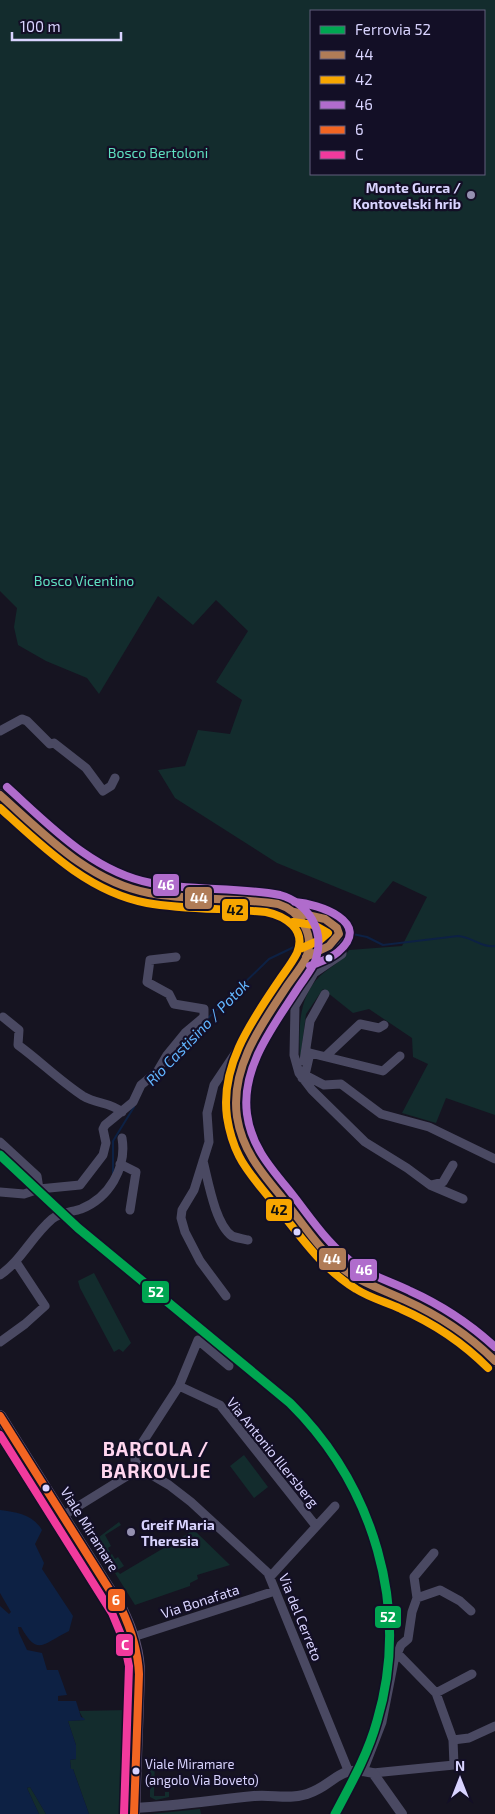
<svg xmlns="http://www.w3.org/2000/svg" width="495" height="1814" viewBox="0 0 495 1814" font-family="'Exo 2',sans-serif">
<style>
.green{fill:#132c2d;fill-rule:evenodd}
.water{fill:#0d2144}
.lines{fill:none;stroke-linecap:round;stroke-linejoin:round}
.stream{stroke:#0d2144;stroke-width:2}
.minor{stroke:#4a4962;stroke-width:9}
.tertiary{stroke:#4a4962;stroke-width:10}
.secondary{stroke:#575674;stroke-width:11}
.primary{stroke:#5e5373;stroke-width:12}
.bus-1-casing{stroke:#130f26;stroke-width:11}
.bus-2-casing{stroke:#130f26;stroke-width:11}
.bus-3-casing{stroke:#130f26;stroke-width:11}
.bus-4-casing{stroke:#130f26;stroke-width:11}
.bus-5-casing{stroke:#130f26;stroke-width:11}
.bus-1{stroke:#b07c57;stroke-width:8}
.bus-2{stroke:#f7a600;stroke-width:8}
.bus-3{stroke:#b06ccc;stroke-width:8}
.bus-4{stroke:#f26522;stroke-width:8}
.bus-5{stroke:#f13a9d;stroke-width:8}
.rail-1-casing{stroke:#130f26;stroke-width:12}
.rail-1{stroke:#00a651;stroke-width:9}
.poi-dot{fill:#9591b1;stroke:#130f26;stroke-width:2}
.bus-dot{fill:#d9d4ff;stroke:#130f26;stroke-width:2}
.labels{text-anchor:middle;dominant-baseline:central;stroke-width:4.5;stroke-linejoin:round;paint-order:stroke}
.bus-label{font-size:13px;fill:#d9d4ff;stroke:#130f26;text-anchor:start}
.park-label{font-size:14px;fill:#5fe0c0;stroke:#130f26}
.poi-label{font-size:14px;font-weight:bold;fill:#d9d4ff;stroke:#130f26;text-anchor:end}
.street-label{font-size:14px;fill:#d9d4ff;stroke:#130f26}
.water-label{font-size:15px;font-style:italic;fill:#62b6ff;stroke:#130f26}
.district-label{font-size:19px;font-weight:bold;letter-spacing:1px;fill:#ffd6f0;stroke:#130f26}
.line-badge{stroke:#130f26;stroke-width:2}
.badge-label{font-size:14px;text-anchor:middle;font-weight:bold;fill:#fff}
.pale-badge-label{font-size:14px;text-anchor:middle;font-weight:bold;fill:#111}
</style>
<rect width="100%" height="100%" fill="#161421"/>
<path class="green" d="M0,0H495V1115L446,1098L436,1123L402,1113L428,1064L413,1057L412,1038L369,1009L353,1013L323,989L306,1014L300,1061C299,1032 297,998 320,976C330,967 341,962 349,950L402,946L427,897L393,881L375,903L277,863L175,798L158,770L185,766L198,730L230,734L242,700L216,682L248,631L216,600L193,625L158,596L99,694L87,678L46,661L18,645L14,627L17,608L0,591ZM311,11H484V174H311Z
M94,1273L131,1343L123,1352L119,1349L114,1352L80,1288L78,1281Z
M244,1455L268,1487L254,1498L230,1466Z
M119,1522L121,1525L105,1535L111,1546L108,1548L110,1552L105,1555L95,1540Z
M194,1530L230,1565L197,1575L198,1579L190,1583V1586L135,1605L115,1573L118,1572L120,1574Z
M112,1554L115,1559L118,1557L124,1566L114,1572L106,1558Z
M128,1710L126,1814H89L73,1769H71L70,1760L76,1759V1745L68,1721L84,1720L79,1711Z
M150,1757H155L154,1796H165V1792H169V1797L156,1800L150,1797Z
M30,1787L46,1814H39L27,1788Z
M200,1809L201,1814H151Z"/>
<path class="water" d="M0,1510C17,1512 33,1515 42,1530L35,1544L44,1563L42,1569L73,1616L69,1631C42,1644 38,1657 21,1627H18L19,1633L27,1650L42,1653L47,1670H58L67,1695L58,1696V1701H76L81,1717L84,1718L85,1720L68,1721L76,1745V1759L70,1760L71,1769H73L89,1814H46L30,1787L27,1788L39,1814H0V1606L9,1614L11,1612L0,1593Z"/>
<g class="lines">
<path class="stream" d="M343,932L367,937L383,945L458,936C472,937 482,948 495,946
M206,1020L269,959L294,947
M166,1064L201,1025
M113,1176V1141L134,1107"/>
<path class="minor" d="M0,731L22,719L27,721L50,744L54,743L86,768L103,791L111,786L115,778
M294,912C306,912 352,921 335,941C328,949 315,953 306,957
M337,937L342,943V954L314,973L295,1006L294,1055L299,1073L312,1090L365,1142L407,1168L430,1185L463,1199
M3,1017L19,1030L18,1045C40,1061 60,1081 83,1096C96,1104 110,1102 122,1112
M326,1056L360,1024L379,1028L384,1025
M304,1061L310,1021L325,994
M305,1075L324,1085L341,1084L381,1114L429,1127L495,1159
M302,1078L305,1075L310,1053L383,1071L400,1056
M0,1142L37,1176L39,1189
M203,1161C208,1180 215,1224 232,1236C237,1238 243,1239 248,1240
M120,1164L136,1172L130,1210
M431,1185L443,1182L453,1165
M0,1192L24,1194L39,1189L80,1185L103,1155L106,1143L103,1129L105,1125L133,1102L141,1085L157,1072L167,1055L185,1033L204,1017V1009L174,1004L169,994L147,982L150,960L176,957
M0,1275C21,1261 32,1236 52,1219C59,1213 72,1212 81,1209C109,1198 127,1168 122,1138
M226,1296L200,1261L185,1232L181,1218L182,1210L194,1190L209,1142L207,1113L214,1085L263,1012L271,1013
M0,1342L25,1324L45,1306L16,1262
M179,1386L220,1405L316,1526
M0,1441L15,1438
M140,1468L169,1485L191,1502L268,1573L348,1770
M140,1468L135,1461V1454L179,1386L198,1340L229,1366
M64,1515L140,1468
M270,1577L335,1506
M417,1598L440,1590L460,1601L471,1611
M133,1637L275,1591
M397,1653L436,1693L453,1740
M436,1693L472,1674
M363,1771L382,1722L394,1661L401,1645L408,1639L412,1612L417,1598L414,1577L434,1553
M373,1773L454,1765L453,1740L469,1738L495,1726"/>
<path class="tertiary" d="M135,1808C175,1806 214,1800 254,1796C272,1794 288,1800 307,1794C337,1784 336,1764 373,1773L402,1814"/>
<path class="secondary" d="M0,795C43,832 80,873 136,890C153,895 171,896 189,897C213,899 268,899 287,907C306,915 311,939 306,957C286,988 244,1047 237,1082C234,1102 237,1127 245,1146C254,1166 271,1183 285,1201C307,1229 328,1262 360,1280C376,1290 395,1294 412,1303C437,1314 477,1341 495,1361"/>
<path class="primary" d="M0,1416L121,1608C131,1628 139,1650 139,1674L134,1814"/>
<defs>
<path id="bus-1" d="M0,795C44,834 89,882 149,893C191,901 235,897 278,904C300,911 316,935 306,958C301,968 293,977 287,986C261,1025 230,1068 237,1117C242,1149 260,1171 280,1195C302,1222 321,1254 350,1274C368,1285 386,1291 405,1300C438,1315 469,1335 495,1361
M294,912L325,919L337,928L339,934L329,946L306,957"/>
<path id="bus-2" d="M0,808C43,847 88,892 147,903C186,910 226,908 266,912C285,916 307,929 297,953C292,963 284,973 278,982C251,1022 220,1066 227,1117C229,1130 233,1144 239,1156C248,1174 263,1189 275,1205C300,1235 321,1268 356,1289C370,1298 386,1302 401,1309C433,1323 463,1343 488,1368
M293,922L314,925L328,933L320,940L302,948"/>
<path id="bus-3" d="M7,787C49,825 93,872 151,883C193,891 237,887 280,895C308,903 325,930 316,959C312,970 302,981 296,991C272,1028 241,1068 247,1114C251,1145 269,1166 288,1189C309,1215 328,1246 356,1265C373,1277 392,1282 410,1291C441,1305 470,1324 495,1347
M295,902C318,904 374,922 338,952C330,959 319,962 310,966"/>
<path id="bus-4" d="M0,1416L121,1608C131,1629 138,1650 139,1674L134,1814"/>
<path id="bus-5" d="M0,1435L112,1613L124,1642L129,1666L124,1814"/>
</defs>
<use href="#bus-1" class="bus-1-casing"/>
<use href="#bus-2" class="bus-2-casing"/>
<use href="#bus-3" class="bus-3-casing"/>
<use href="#bus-4" class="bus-4-casing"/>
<use href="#bus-5" class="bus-5-casing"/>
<use href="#bus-1" class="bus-1"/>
<use href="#bus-2" class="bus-2"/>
<use href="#bus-3" class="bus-3"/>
<use href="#bus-4" class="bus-4"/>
<use href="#bus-5" class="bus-5"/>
<defs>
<path id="rail-1" d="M0,1155L78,1228L290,1403C373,1485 411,1607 377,1721C368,1754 351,1784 335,1814"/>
</defs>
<use href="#rail-1" class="rail-1-casing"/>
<use href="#rail-1" class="rail-1"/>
</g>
<g class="poi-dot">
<circle cx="471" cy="195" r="5"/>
<circle cx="131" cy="1532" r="5"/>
</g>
<g class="bus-dot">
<circle cx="329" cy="958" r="4.5"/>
<circle cx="297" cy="1232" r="4.5"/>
<circle cx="46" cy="1488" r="4.5"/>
<circle cx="136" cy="1771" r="4.5"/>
</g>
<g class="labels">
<g class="bus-label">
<text x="145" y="1764">Viale Miramare<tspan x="145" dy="16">(angolo Via Boveto)</tspan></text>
</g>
<g class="park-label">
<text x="158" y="152">Bosco Bertoloni</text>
<text x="84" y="580">Bosco Vicentino</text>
</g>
<g class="poi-label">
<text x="461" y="187">Monte Gurca /<tspan x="461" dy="16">Kontovelski hrib</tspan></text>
<text x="141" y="1524" text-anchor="start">Greif Maria<tspan x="141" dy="16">Theresia</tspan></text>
</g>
<g class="street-label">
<text transform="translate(273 1452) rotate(51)">Via Antonio Illersberg</text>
<text transform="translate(90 1529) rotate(58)">Viale Miramare</text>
<text transform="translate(200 1601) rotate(-18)">Via Bonafata</text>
<text transform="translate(301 1617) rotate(68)">Via del Cerreto</text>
</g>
<g class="water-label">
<text transform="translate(197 1032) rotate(-46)">Rio Castisino / Potok</text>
</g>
<g class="district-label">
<text x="156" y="1448">BARCOLA /<tspan x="156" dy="22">BARKOVLJE</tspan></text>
</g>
</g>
<g class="line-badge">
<rect x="152" y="873" width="28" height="24" rx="5" fill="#b06ccc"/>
<rect x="184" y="886" width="29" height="24" rx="5" fill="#b07c57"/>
<rect x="221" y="898" width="28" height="24" rx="5" fill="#f7a600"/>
<rect x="265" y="1198" width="28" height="24" rx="5" fill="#f7a600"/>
<rect x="318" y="1247" width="29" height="24" rx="5" fill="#b07c57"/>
<rect x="349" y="1258" width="29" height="24" rx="5" fill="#b06ccc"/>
<rect x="141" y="1280" width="29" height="24" rx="5" fill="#00a651"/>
<rect x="107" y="1588" width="19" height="24" rx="5" fill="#f26522"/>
<rect x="374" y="1605" width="28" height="24" rx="5" fill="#00a651"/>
<rect x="115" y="1633" width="19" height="24" rx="5" fill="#f13a9d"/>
</g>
<g class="badge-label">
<text x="166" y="890">46</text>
<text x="199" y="903">44</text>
<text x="332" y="1264">44</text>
<text x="364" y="1275">46</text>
<text x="156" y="1297">52</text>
<text x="116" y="1605">6</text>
<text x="388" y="1622">52</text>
<text x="125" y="1650">C</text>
</g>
<g class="pale-badge-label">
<text x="235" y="915">42</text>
<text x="279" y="1215">42</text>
</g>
<rect x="310" y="10" width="175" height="165" fill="#130f26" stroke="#625e7d"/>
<rect x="320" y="26" width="25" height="8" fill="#00a651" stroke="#625e7d"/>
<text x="355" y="35" font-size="15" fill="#d9d4ff">Ferrovia 52</text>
<rect x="320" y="51" width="25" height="8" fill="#b07c57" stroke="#625e7d"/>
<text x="355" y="60" font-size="15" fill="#d9d4ff">44</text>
<rect x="320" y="76" width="25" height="8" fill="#f7a600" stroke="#625e7d"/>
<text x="355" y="85" font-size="15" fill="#d9d4ff">42</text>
<rect x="320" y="101" width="25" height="8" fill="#b06ccc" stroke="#625e7d"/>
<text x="355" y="110" font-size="15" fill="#d9d4ff">46</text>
<rect x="320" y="126" width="25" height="8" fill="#f26522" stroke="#625e7d"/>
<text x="355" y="135" font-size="15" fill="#d9d4ff">6</text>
<rect x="320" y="151" width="25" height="8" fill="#f13a9d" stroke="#625e7d"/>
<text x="355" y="160" font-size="15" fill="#d9d4ff">C</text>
<g transform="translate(460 1779)" stroke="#130f26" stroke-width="4" paint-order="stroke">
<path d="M0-4L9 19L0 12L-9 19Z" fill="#d9d4ff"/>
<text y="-8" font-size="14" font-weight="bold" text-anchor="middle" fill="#d9d4ff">N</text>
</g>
<path d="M12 32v8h109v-8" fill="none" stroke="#d9d4ff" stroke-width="2.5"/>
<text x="20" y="32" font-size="15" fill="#d9d4ff" stroke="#130f26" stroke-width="4" paint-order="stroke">100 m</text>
</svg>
